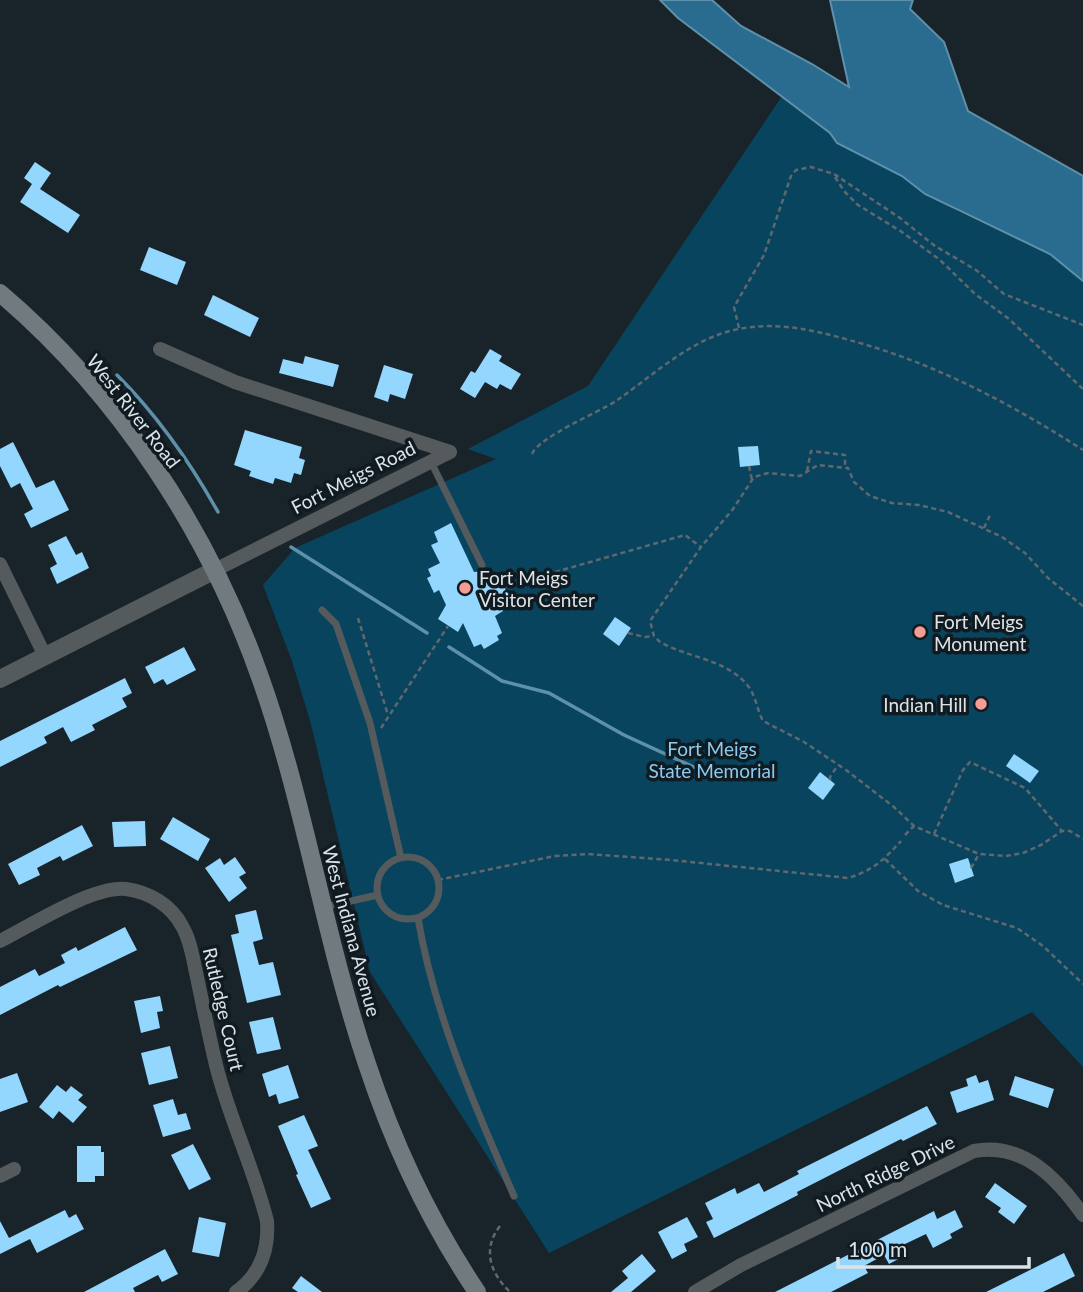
<svg xmlns="http://www.w3.org/2000/svg" width="1083" height="1292" viewBox="0 0 1083 1292" font-family="Lato,sans-serif">
<style>
.green{fill:#09445f}
.water{fill:#296c90;stroke:#5f90aa;stroke-width:2}
.lines{fill:none;stroke-linecap:round;stroke-linejoin:round}
.stream{stroke:#5f90aa;stroke-width:3.5}
.building{fill:#93d6fe}
.path{stroke:#5f686e;stroke-width:2.5;stroke-dasharray:5 3.5;stroke-linecap:butt}
.service{stroke:#555a5d;stroke-width:7}
.minor{stroke:#555a5d;stroke-width:14}
.tertiary{stroke:#555a5d;stroke-width:18}
.secondary{stroke:#717a7f;stroke-width:18}
.poi-dot{fill:#f59c94;stroke:#101a21;stroke-width:2.5}
.labels{text-anchor:middle;dominant-baseline:central;stroke-width:7;stroke-linejoin:round;paint-order:stroke}
.street-label{font-size:19px;fill:#dce3e7;stroke:#101a21}
.poi-label{font-size:19px;fill:#dce3e7;stroke:#101a21;text-anchor:start}
.park-label{font-size:19px;fill:#8bcbf0;stroke:#101a21}
</style>
<rect width="100%" height="100%" fill="#19242a"/>
<path class="green" d="M782,96L831,133L837,143L902,176L925,194L959,212L1050,254L1083,281V1067L1032,1012L549,1253L370,972L311,724L292,661L263,585L295,548L496,459L468,449L588,386Z"/>
<path class="water" d="M660,0H712L741,26L812,64L849,87L830,0H913L910,9L944,42L968,111L1083,176V281L1050,254L925,194L902,176L837,143L830,133L678,18Z"/>
<g class="lines">
<path class="stream" d="M117,375C157,415 190,462 218,512
M291,547L427,633
M449,647L502,681L549,693L624,735L698,769"/>
</g>
<path class="building" d="M35,162L51,173L40,189L80,215L68,233L20,202L32,184L24,178Z
M149,247L186,262L177,285L140,270Z
M213,295L259,318L250,337L204,315Z
M490,349L502,356L499,361L521,374L511,390L500,384L497,389L485,382L475,398L460,389L471,371L475,373Z
M305,356L339,365L333,387L279,373L283,359L303,364Z
M384,365L413,374L405,399L390,394L388,402L374,397Z
M245,430L302,447L299,458L305,460L301,475L294,473L291,483L275,478L273,484L249,476L251,471L234,465Z
M13,442L36,488L54,480L69,510L31,528L24,514L33,509L20,483L11,488L0,466V449Z
M758,446L760,465L740,467L738,447Z
M451,523L474,572L483,571L488,582L499,577L510,598L499,603L503,611L495,616L502,633L497,636L499,640L484,649L481,644L474,647L463,623L458,632L438,619L446,605L439,590L434,593L427,578L431,576L428,569L440,563L431,545L438,542L434,532Z
M66,536L76,555L82,552L89,568L57,584L50,568L57,564L48,545Z
M615,617L631,628L619,646L603,634Z
M184,647L196,670L167,685L163,679L154,684L145,667Z
M125,678L132,693L122,698L127,707L92,725L95,730L71,742L63,727L44,737L47,743L0,767V741Z
M1014,754L1039,771L1030,783L1006,766Z
M820,772L835,784L823,800L808,788Z
M173,817L210,839L198,861L160,839Z
M145,821L146,846L114,847L112,822Z
M82,825L93,846L63,861L60,856L37,868L40,875L19,885L8,864Z
M235,857L246,873L239,877L247,888L229,902L205,868L220,858L224,865Z
M968,858L974,876L955,883L949,864Z
M256,910L263,939L253,942L259,965L273,962L281,995L247,1003L231,935L239,933L235,915Z
M125,927L137,950L60,987L58,985L0,1015V987L35,969L39,976L65,963L61,955L76,947L78,951Z
M160,996L163,1011L157,1012L160,1028L141,1033L134,1001Z
M273,1017L281,1049L257,1054L249,1022Z
M170,1046L178,1078L149,1085L141,1053Z
M288,1065L299,1098L279,1104L276,1094L269,1097L262,1074Z
M17,1073L28,1102L0,1112V1079Z
M976,1075L979,1083L988,1080L994,1100L957,1113L950,1092L968,1086L966,1079Z
M1015,1076L1054,1089L1048,1108L1009,1095Z
M57,1085L66,1092L71,1086L83,1095L78,1100L87,1107L73,1123L59,1111L53,1119L39,1107Z
M173,1099L178,1115L186,1113L191,1129L163,1137L153,1105Z
M927,1106L937,1124L903,1141L901,1139L842,1169L797,1192L798,1195L714,1238L706,1222L713,1219L705,1203L735,1188L737,1194L759,1183L764,1192L799,1174L797,1171Z
M304,1115L318,1146L308,1150L331,1199L311,1208L296,1175L298,1174L278,1126Z
M193,1144L211,1179L189,1190L171,1155Z
M77,1146H101V1152H104V1176H95V1182H77Z
M995,1183L1027,1206L1014,1224L998,1212L1001,1208L985,1197Z
M65,1210L69,1218L76,1214L84,1229L37,1253L30,1239L0,1254V1221L9,1238Z
M955,1210L963,1227L950,1234L952,1238L933,1248L926,1234L903,1245L908,1254L889,1264L884,1255L864,1266L868,1273L831,1292H775L934,1211L937,1219Z
M199,1217L226,1223L219,1257L192,1252Z
M687,1217L698,1237L684,1244L687,1251L672,1259L658,1232Z
M165,1249L178,1274L162,1282L158,1275L133,1288L135,1292H84Z
M1064,1253L1075,1276L1043,1292H986Z
M642,1254L656,1271L631,1292H611L628,1278L622,1271Z
M301,1276L322,1292H298L292,1288Z"/>
<g class="lines">
<path class="path" d="M835,177L844,191L858,205L902,232L940,260L975,294L1009,319L1083,389
M739,328L734,307L764,255L791,176L796,170L811,167L834,174L900,218L935,246L976,270L1004,294L1083,325
M532,454C539,437 597,413 616,401C652,376 690,340 734,330C773,321 810,329 849,340C932,362 1010,403 1083,450
M749,466L752,480
M807,471L811,451L845,455V467
M984,528L990,515
M506,586L685,535L701,547
M1083,606L1048,578L1025,553L1002,537L948,512L919,505L892,503L870,496L854,482L848,468L818,465L800,476L768,473L754,477L733,509L701,547L650,621L654,636L660,642C688,658 727,659 748,686C756,696 757,710 763,721L804,742L846,770L894,807L914,826L979,854L1006,856L1023,853L1041,845L1062,831H1070L1083,839
M358,618L388,715
M628,633L645,637L654,636
M381,728L448,626
M830,780V777L838,765
M934,834L963,770L970,762L1025,788L1062,831
M905,835L914,826
M885,859L918,891L943,905L1017,928L1043,946L1083,984
M971,868L979,854
M438,880L555,856L588,854L671,860L848,878C872,871 885,859 901,841
M500,1226C482,1249 490,1273 510,1292"/>
<path class="service" d="M431,462L482,565
M322,610L336,624L370,723L401,858
M377 888a31 31 0 1 1 62 0a31 31 0 1 1-62 0Z
M324,907L378,895
M418,918C434,1014 475,1107 514,1196"/>
<path class="minor" d="M160,349L235,382L450,452L215,570
M0,564L45,656
M0,941C32,925 92,886 126,889C149,892 171,905 182,926C191,941 193,960 197,977C203,1006 209,1036 216,1065C229,1118 254,1168 267,1221C269,1250 260,1275 236,1292
M0,1176L14,1169
M695,1292L741,1265L974,1151C1023,1142 1057,1178 1083,1215"/>
<path class="tertiary" d="M0,679L215,570"/>
<path class="secondary" d="M0,293C118,393 209,532 260,677C305,803 324,937 367,1064C393,1143 430,1222 477,1292"/>
</g>
<g class="poi-dot">
<circle cx="465" cy="588" r="7"/>
<circle cx="920" cy="632" r="7"/>
<circle cx="981" cy="704" r="7"/>
</g>
<g class="labels">
<g class="street-label">
<text transform="translate(134 411) rotate(52)">West River Road</text>
<text transform="translate(353 477) rotate(-27)">Fort Meigs Road</text>
<text transform="translate(352 931) rotate(75)">West Indiana Avenue</text>
<text transform="translate(224 1009) rotate(77)">Rutledge Court</text>
<text transform="translate(885 1173) rotate(-26)">North Ridge Drive</text>
</g>
<g class="poi-label">
<text x="479" y="577">Fort Meigs<tspan x="479" dy="22">Visitor Center</tspan></text>
<text x="934" y="621">Fort Meigs<tspan x="934" dy="22">Monument</tspan></text>
<text x="967" y="704" text-anchor="end">Indian Hill</text>
</g>
<g class="park-label">
<text x="712" y="748">Fort Meigs<tspan x="712" dy="22">State Memorial</tspan></text>
</g>
</g>
<path d="M838 1257v10h191v-10" fill="none" stroke="#dce3e7" stroke-width="3.5"/>
<text x="848" y="1257" font-size="21" fill="#dce3e7" stroke="#101a21" stroke-width="5" paint-order="stroke">100 m</text>
</svg>
